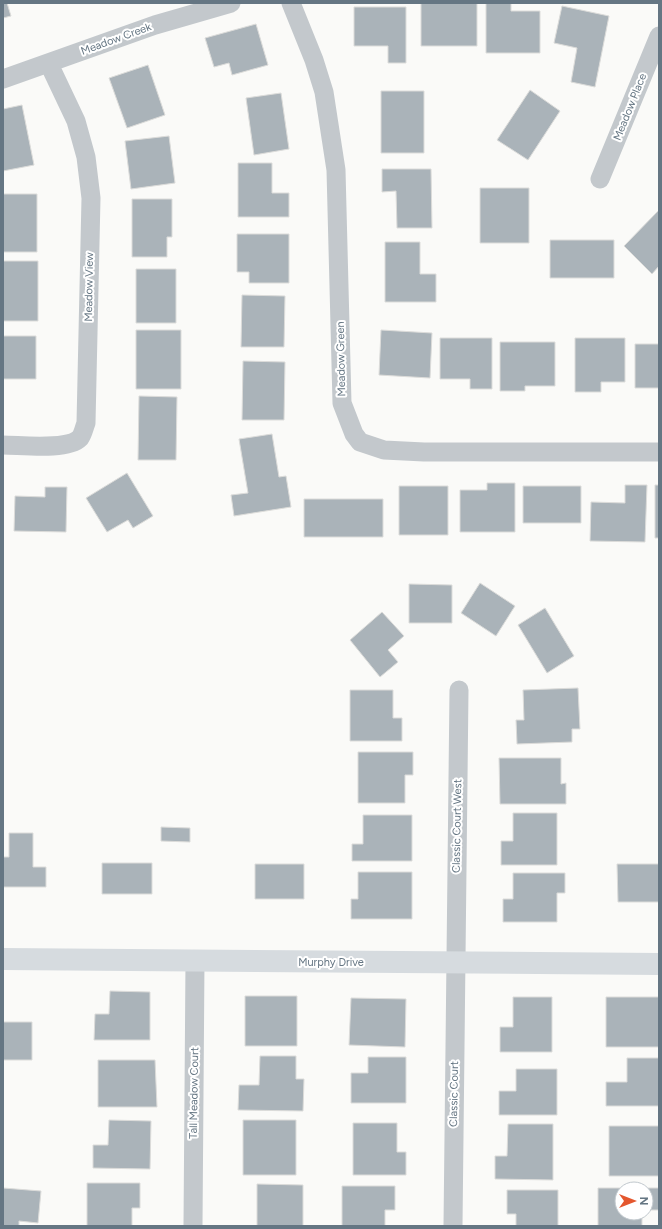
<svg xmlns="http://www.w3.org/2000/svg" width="662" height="1229" viewBox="0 0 662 1229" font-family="Figtree,sans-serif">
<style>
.building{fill:#aab3b9;stroke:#dcdcda}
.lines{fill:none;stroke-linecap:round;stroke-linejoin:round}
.street{stroke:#c3c8cc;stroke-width:19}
.secondary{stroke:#d6dbdf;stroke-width:22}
.labels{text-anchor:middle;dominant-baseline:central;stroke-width:4;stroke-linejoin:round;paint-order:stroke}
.street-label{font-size:11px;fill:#657683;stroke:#fff}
</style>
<rect width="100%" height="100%" fill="#fafaf8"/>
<path class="building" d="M3,3H7L11,16L3,18Z
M421,3H477V46H421Z
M486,3H511V11H540V53H486Z
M562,6L609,16L595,87L571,82L577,48L554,43Z
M354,7H406V63H388V46H354Z
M256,24L268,65L232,75L229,63L214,67L205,38Z
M148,65L165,115L127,128L109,78Z
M530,90L560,111L528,160L497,140Z
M381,91H424V153H381Z
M281,93L289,149L254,155L246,98Z
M22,105L34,165L3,171V109Z
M169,136L175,183L131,189L125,141Z
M238,163H272V193H289V217H238Z
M382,169H431L432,228H397L396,191L382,192Z
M480,188H529V243H480Z
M3,194H37V252H3Z
M132,199H172V237H167V257H132Z
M659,210V266L652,274L624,246Z
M237,234H289V283H249V272H237Z
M550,240H614V278H550Z
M385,242H420V274H436V302H385Z
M3,261H38V321H3Z
M136,269H176V323H136Z
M242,295L285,296L284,347H241Z
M136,330H181V389H136Z
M381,330L432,333L430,378L379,375Z
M3,336H36V379H3Z
M440,338H492V389H470V379H440Z
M575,338H625V382H601V392H575Z
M500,342H555V386H525V391H500Z
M635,344H659V388H635Z
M243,361L285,362L284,420H242Z
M139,396L177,397L176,460H138Z
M272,434L279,477L286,476L291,507L234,516L231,495L248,493L239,439Z
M127,473L153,516L133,528L128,520L107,532L86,498Z
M487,483H515V532H460V490H487Z
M625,485H647L645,542L590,541L591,502L625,503Z
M655,485H659V538H655Z
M399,486H448V535H399Z
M523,486H581V523H523Z
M45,487H67L66,532L14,531L15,496L45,497Z
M304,499H383V537H304Z
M480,583L515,606L496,636L461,613Z
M409,584L452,585V623H409Z
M545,608L574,656L547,673L518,625Z
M382,612L404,636L388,650L398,662L380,677L350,640Z
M578,688L580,729H572V742L517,744L516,720H524L523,690Z
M350,690H393V718H402V741H350Z
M358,752H413V775H405V803H358Z
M499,758H561V784L566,783V804H500Z
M513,813H557V865H501V841H513Z
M363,815H412V861H352V844H363Z
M161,827L190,828V842L161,841Z
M9,833H33V867H46V887H3V857H9Z
M102,863H152V894H102Z
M255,864H304V899H255Z
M617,864H659V902H618Z
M358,872H412V919H351V899H358Z
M513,873H565V893H557V922H503V899H513Z
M110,991L150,992V1040H94L95,1014H109Z
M245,996H297V1046H245Z
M513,997H552V1052H500V1027H513Z
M606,997H659V1047H606Z
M351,998L406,999L405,1047L349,1045Z
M3,1022H32V1060H3Z
M260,1056H296V1079H304L303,1111L238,1110L239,1085H259Z
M368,1057H406V1103H351V1073H368Z
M627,1058H659V1106H606V1082H627Z
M98,1060H155L157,1107H98Z
M516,1069H557V1115H499V1091H516Z
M109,1120L151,1121L150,1169L93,1168V1145H108Z
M243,1120H296V1175H243Z
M353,1123H397V1152H406V1175H353Z
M508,1124H553V1180L495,1179V1156H507Z
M609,1126H659V1176H609Z
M87,1183H140V1208H132V1226H87Z
M257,1184L303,1185V1226H257Z
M342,1186H395V1210H385V1226H342Z
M3,1188L41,1191L38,1223L19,1221V1226H3Z
M598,1188H659V1210H646V1189H622V1213H642V1226H598Z
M507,1190H558V1226H516V1214H507Z"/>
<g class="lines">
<path class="street" d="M291,3L314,60L324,92L336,170L342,403L354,434L360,442L384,450L424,452H659
M3,79L155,25L231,3
M600,179L659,36
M3,445C21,445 67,451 80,438C83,434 84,428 86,423L91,198L86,157L76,121L49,64
M193,1226L195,961
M453,1226L459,690"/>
<path class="secondary" d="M3,959L659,964"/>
</g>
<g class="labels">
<g class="street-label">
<text transform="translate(116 39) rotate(-20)">Meadow Creek</text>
<text transform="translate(630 107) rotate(-68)">Meadow Place</text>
<text transform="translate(89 287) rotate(-89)">Meadow View</text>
<text transform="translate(341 359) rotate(-91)">Meadow Green</text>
<text transform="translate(457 826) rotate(-89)">Classic Court West</text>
<text x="331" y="962">Murphy Drive</text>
<text transform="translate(194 1093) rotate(-89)">Tall Meadow Court</text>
<text transform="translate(454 1094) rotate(-89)">Classic Court</text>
</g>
</g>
<rect width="662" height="1229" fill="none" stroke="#657683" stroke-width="8"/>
<g transform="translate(634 1201) rotate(90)"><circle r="19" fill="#ffffff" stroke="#c1c8cd"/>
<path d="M0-3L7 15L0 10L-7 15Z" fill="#e4572e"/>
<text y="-6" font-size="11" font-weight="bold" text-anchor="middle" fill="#657683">N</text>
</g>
</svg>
